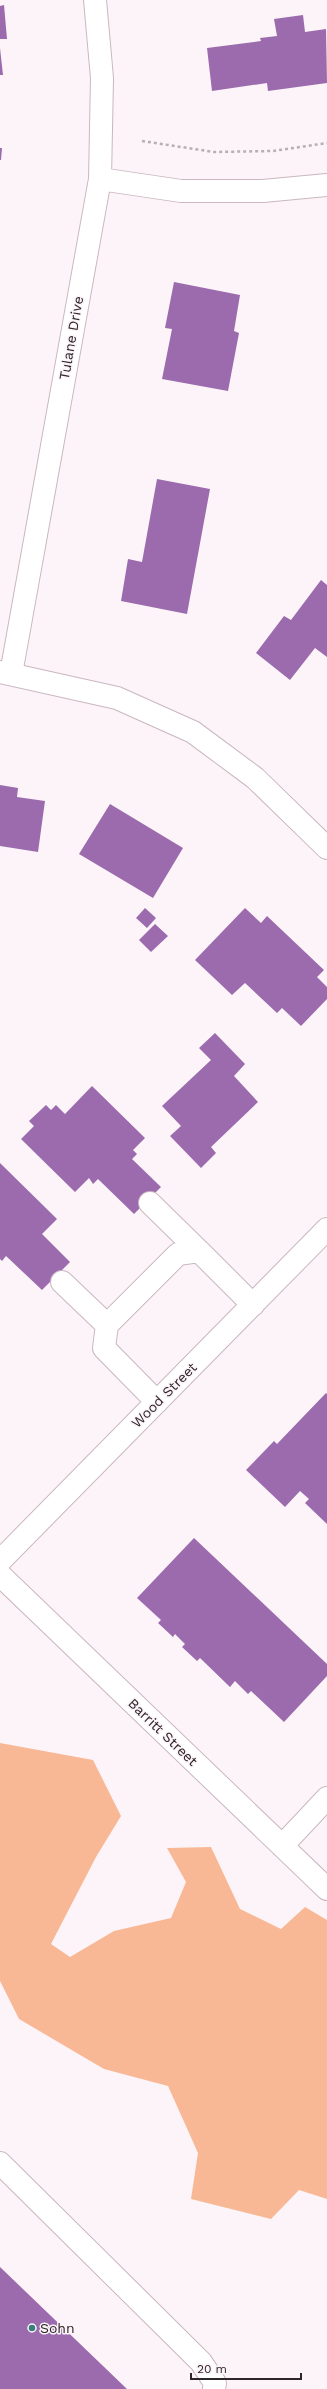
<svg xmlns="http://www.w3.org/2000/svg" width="327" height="2389" viewBox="0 0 327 2389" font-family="'Work Sans',sans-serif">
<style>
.forest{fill:#f9b895}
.building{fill:#9b6bae}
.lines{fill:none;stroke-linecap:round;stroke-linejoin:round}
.minor-casing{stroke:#cab7c0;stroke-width:24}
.path{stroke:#b7afb3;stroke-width:2.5;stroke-dasharray:3 3;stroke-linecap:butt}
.minor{stroke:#fff;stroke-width:22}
.poi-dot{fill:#38807e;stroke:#fcf4f8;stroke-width:1.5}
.labels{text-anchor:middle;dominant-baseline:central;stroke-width:3;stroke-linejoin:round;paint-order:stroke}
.street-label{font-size:14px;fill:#2c2529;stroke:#fcf4f8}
.poi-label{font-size:14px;fill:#2c2529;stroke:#fcf4f8;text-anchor:start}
</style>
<rect width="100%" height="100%" fill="#fcf4f8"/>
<path class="forest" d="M0,1743L93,1760L121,1816L96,1857L51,1944L70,1957L114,1931L171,1918L186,1882L167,1848L211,1847L240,1909L281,1929L305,1907L327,1920V2199L299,2190L271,2219L191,2199L198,2153L168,2086L104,2069L19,2019L0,1981Z"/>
<path class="building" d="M4,5L7,39H0V6Z
M303,15L305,32L326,29L327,83L268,91L267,83L212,91L207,48L261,41L260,38L277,36L274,19Z
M0,48L3,75H0Z
M0,148H2L1,160H0Z
M174,282L240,295L234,331L239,333L228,391L162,379L172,329L165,328Z
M157,479L210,489L187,614L121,601L128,559L142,562Z
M321,580L327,585V657L315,648L290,680L256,653L284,616L291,620Z
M0,785L18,788L17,797L45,801L38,852L0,846Z
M110,804L183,848L153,898L79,854Z
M145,908L156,918L147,928L136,918Z
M245,908L261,923L267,916L324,970L317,977L327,987V999L301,1026L282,1008L277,1013L245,983L232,995L195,960Z
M155,924L168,936L151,952L139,940Z
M215,1033L245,1064L234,1076L258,1102L211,1147L216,1153L201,1168L170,1136L181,1126L162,1106L211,1060L199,1048Z
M92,1086L145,1138L133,1150L137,1154L132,1159L161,1187L134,1214L98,1179L93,1184L89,1178L75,1192L21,1139L34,1126L29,1121L46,1105L51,1110L56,1105L65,1114Z
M0,1163L57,1219L42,1234L70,1262L42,1290L6,1256L2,1261L0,1259Z
M326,1393L327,1394V1524L305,1503L309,1499L300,1491L285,1507L246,1470L274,1441L277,1444Z
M194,1538L327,1664V1676L284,1722L251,1691L248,1694L235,1681L230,1687L200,1658L197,1661L182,1647L185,1644L175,1634L173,1637L158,1623L161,1620L137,1598Z
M0,2267L127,2389H0Z"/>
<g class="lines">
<defs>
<path id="minor" d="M100,179L181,191H263L327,185
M0,672L117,698L193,732L255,778L327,848
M11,674L100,179L102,78L95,0
M150,1203L199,1251
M62,1282L107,1325
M157,1402L104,1348L107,1325L178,1254L199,1251L253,1305
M0,1561L327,1229
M0,1575L327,1889
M282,1846L327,1798
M0,2163L201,2362L215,2383L214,2389"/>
</defs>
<use href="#minor" class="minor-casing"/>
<path class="path" d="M142,141L214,152L273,151L327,143"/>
<use href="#minor" class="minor"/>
</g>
<circle class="poi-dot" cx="32" cy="2328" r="4"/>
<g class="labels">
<g class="street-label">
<text transform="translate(71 338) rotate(-80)">Tulane Drive</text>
<text transform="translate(164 1395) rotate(-45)">Wood Street</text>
<text transform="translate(163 1732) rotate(44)">Barritt Street</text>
</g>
<g class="poi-label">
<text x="40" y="2328">Sohn</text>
</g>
</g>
<path d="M191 2373v6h110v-6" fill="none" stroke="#2c2529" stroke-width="2"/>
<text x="197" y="2373" font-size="12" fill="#2c2529" stroke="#fcf4f8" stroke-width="3" paint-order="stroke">20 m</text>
</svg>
